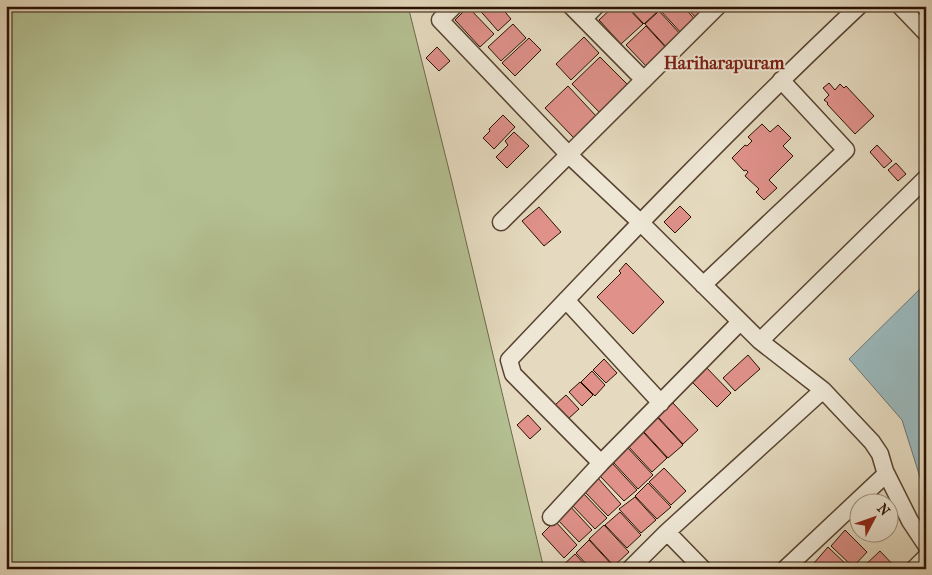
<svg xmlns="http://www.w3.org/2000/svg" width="932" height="575" viewBox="0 0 932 575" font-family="'IM FELL French Canon',serif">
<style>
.green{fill:#b4c092;stroke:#6e684a}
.water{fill:#9ab8bc;stroke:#6d7572}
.building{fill:#df918a;stroke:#291102}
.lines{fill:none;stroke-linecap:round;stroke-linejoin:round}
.minor-casing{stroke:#584331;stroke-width:19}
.minor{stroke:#eee7d5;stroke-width:16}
.labels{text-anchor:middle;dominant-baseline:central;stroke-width:4;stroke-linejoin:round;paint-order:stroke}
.neighbourhood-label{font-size:18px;font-weight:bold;fill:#7a1f14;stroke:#eee7d5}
</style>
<rect width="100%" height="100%" fill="#e5dabf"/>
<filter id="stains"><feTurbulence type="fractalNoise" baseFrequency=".004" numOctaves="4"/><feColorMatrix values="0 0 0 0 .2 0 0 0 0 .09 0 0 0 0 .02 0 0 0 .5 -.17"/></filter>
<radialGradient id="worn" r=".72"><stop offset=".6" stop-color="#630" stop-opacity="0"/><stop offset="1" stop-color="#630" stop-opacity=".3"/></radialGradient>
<path class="green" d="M6,6H408L451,178L544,569H6Z"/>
<path class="water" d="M926,283V496L902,420L849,359Z"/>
<path class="building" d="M476,6H500L511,19L498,31Z
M614,6H626L643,24L621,44L599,20Z
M627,6H653L658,11L644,24Z
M664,6H683L698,23L684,36L660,10Z
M685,6H711L699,21Z
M468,7L494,34L480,47L455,20Z
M659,11L683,37L669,50L645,24Z
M513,24L526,38L501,61L488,47Z
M646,26L668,50L648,68L626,45Z
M584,37L599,53L571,80L556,64Z
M529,38L541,50L515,76L502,63Z
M437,47L450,61L439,71L426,58Z
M600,57L629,86L600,113L572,84Z
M829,83L835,90L840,84L844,88L846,86L874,116L855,134L827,104L828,103L824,100L829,95L823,88Z
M568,86L597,117L574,138L545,108Z
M503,115L515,127L494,149L483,138L490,131L489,129Z
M762,124L770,132L778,125L791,138L783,146L793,156L769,180L777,188L764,200L756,192L759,189L745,176L748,172L746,170L744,171L732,158L745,145L747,146L752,141L748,137Z
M514,132L529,146L507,168L496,157L508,145L505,141Z
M877,145L892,161L884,168L870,152Z
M896,163L906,174L898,181L888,170Z
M680,206L691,217L675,233L664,222Z
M539,207L561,232L544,246L522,221Z
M626,263L664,302L633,334L597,297L621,273L619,271Z
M748,355L760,369L735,391L723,378Z
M604,359L617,373L606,383L593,370Z
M704,365L731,393L717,407L690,380Z
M592,371L605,385L595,396L581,382Z
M580,382L593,395L582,406L569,392Z
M566,395L579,409L568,419L555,405Z
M673,403L698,430L683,444L658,417Z
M528,415L541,429L530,439L517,425Z
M658,418L683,445L668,458L644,432Z
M643,432L667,458L652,472L628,446Z
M628,448L653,475L638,489L613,462Z
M612,463L637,490L624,501L599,475Z
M664,468L686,491L671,505L649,482Z
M597,477L621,504L608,516L583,490Z
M648,483L671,507L657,519L635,496Z
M582,492L607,518L595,529L570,503Z
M635,497L656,520L641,533L619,509Z
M569,505L592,530L579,542L556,518Z
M620,512L641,535L627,548L605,525Z
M555,521L577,545L564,558L542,534Z
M604,525L629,552L614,566L589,539Z
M845,530L867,552L853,567L831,546Z
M589,540L614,567L612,569H591L576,553Z
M828,547L851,569H820L814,563Z
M880,551L897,569H861Z
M575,554L589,569H562L561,567Z"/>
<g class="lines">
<defs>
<path id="minor" d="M454,6L440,20L569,155L640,222L760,341L823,390L667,532L630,569
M571,6L644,80
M900,6L926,33
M584,18L596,6
M501,222L718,6
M703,285L846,150L781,80
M566,300L661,403
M760,341L926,178
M823,390L872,442L880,454L885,471L910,521L926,545
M601,463L513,374L509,360C623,240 738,120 859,6
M551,517L601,463L740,322
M667,532L703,569
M785,569L886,474
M914,569L926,557"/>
</defs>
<use href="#minor" class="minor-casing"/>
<use href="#minor" class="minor"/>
</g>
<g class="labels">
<g class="neighbourhood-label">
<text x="724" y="63">Hariharapuram</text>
</g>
</g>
<rect width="932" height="575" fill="none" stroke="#e5dabf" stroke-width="25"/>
<rect x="8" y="8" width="917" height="560" fill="none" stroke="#291102" stroke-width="2.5"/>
<rect x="12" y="12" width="907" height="550" fill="none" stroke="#291102"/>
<g transform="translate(874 518) rotate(49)"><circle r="24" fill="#eee7d5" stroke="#9f9181"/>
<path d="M0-4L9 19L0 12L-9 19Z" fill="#8f2418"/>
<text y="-8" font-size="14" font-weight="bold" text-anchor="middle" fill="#291102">N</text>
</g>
<rect width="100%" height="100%" filter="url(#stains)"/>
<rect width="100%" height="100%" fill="url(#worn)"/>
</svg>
